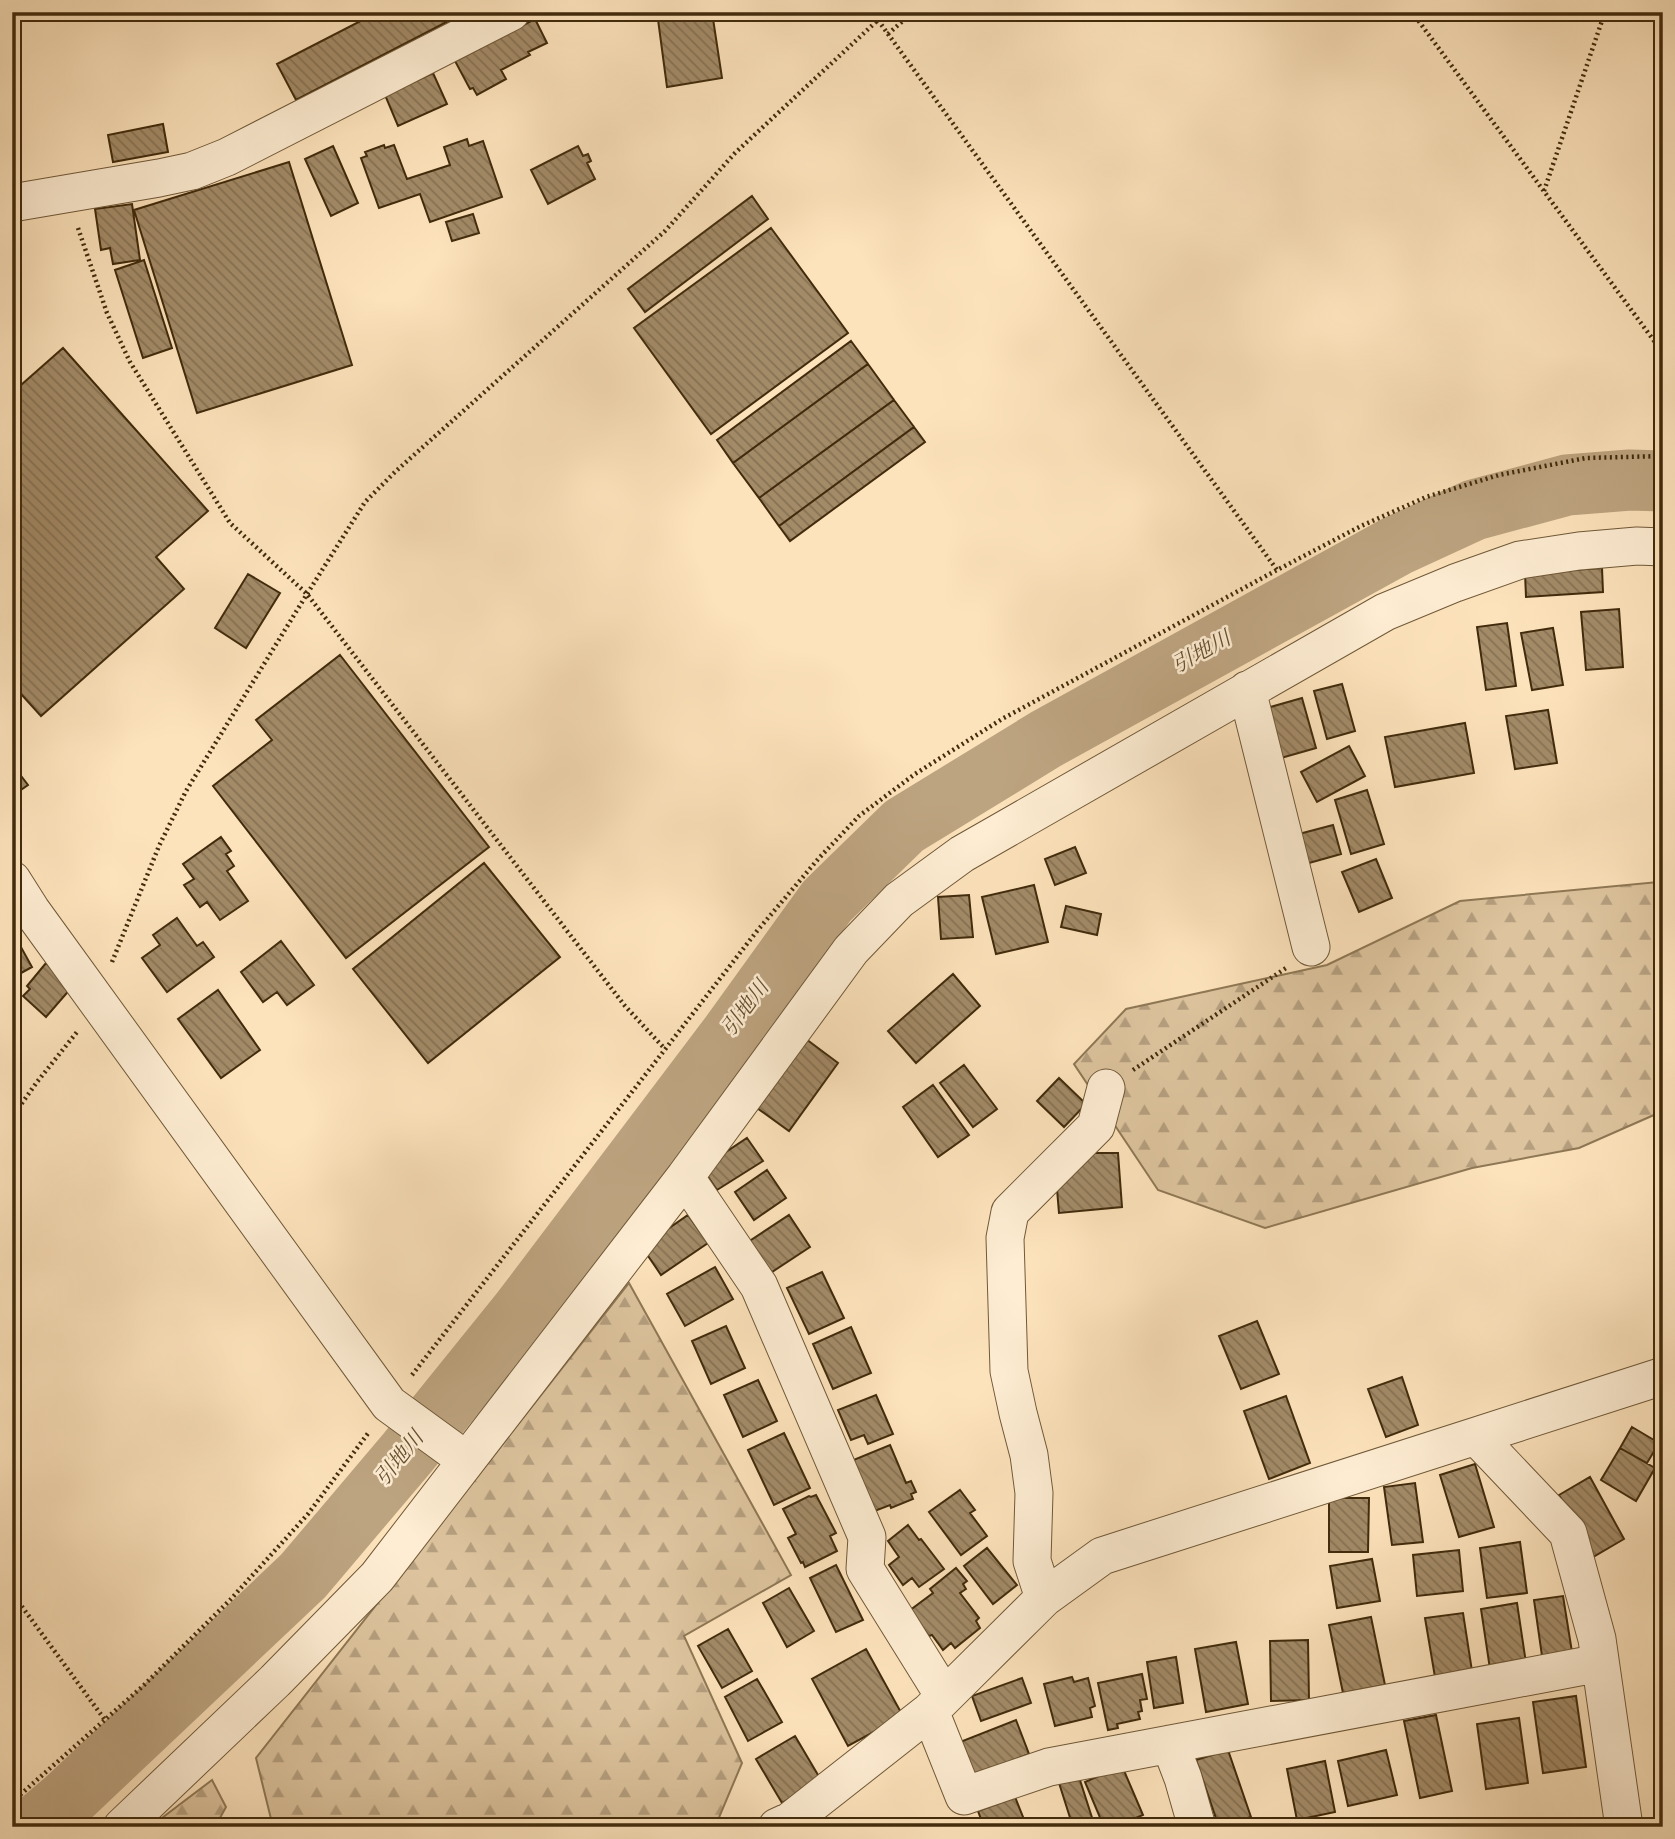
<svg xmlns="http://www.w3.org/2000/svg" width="1675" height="1839" viewBox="0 0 1675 1839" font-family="'Old Standard TT','Noto Serif JP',serif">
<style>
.forest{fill:url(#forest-firs);stroke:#8f7855;stroke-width:2}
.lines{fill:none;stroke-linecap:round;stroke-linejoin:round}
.river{stroke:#bda480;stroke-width:61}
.building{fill:url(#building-back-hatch);stroke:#412b0c;stroke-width:2}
.minor-casing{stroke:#705938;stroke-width:39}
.path{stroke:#412b0c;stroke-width:4.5;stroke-dasharray:2 3.5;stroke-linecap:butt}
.minor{stroke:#feedd3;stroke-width:37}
.labels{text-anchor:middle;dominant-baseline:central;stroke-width:5;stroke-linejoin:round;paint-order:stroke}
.water-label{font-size:21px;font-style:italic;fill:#664f2f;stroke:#feedd3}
</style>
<defs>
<pattern id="forest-firs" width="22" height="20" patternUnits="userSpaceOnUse" patternTransform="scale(1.75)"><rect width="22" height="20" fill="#ddc49e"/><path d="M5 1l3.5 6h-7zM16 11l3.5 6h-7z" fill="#b59f7f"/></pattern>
<pattern id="building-back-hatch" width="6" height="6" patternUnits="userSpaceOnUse" patternTransform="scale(1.75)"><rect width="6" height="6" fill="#a38b68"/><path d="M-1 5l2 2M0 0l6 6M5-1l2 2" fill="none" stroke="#867254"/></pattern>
</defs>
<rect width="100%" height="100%" fill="#fde3bc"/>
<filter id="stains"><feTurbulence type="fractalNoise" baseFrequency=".00286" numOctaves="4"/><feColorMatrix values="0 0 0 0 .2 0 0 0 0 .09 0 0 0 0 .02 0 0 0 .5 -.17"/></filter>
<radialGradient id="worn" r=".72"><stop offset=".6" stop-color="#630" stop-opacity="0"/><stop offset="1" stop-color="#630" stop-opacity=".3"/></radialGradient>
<path class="forest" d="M1658,882L1663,893V1111L1579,1148L1472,1168L1265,1228L1158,1190L1074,1064L1126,1009L1327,965L1460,901Z
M629,1283L791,1575L684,1636L742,1763L715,1827H273L256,1758Z
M212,1780L226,1807L215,1827H150Z"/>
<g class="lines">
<path class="river" d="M34,1827L66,1800L303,1576L408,1452L521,1312L729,1037L827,901L904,826L1046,739L1398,545L1474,510L1567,485L1630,480L1663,481"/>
</g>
<path class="building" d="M378,12H466L296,100L277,64Z
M657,12H712L722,78L667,87Z
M535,19L547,43L528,52L530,55L501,70L506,79L477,95L473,88L470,89L455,61Z
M433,73L447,104L398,126L385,95Z
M163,124L168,152L113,162L108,135Z
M467,139L469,146L483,141L502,197L430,222L420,194L379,208L361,158L367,156L365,152L384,145L385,148L394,145L407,179L450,165L444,147Z
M333,146L358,203L331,216L305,159Z
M578,146L583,156L588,154L591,161L587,163L595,179L548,204L531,170Z
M289,162L352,365L197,413L134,210Z
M752,196L768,219L645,312L628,289Z
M132,204L140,260L113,264L110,248L101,250L95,209Z
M473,214L479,233L452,241L446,222Z
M771,228L848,333L711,434L634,328Z
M144,260L172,348L143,358L115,270Z
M851,341L868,364L733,463L717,440Z
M63,348L208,511L156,557L184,589L41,716L12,684V393Z
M868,364L894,400L759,498L733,463Z
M894,400L914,427L779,526L759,498Z
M914,427L925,442L790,541L779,526Z
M1602,568L1603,592L1526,597L1525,573Z
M248,574L280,593L246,648L215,628Z
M1663,597V627L1656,598Z
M1619,609L1623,667L1586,670L1581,612Z
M1507,623L1516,686L1486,690L1477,627Z
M1553,628L1563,685L1532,690L1521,633Z
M340,655L489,847L346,958L213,786L272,740L256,720Z
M1342,684L1355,731L1327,739L1314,691Z
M1302,698L1316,748L1281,758L1267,708Z
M1548,710L1557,763L1515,769L1506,716Z
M1465,723L1474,773L1395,787L1385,737Z
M1349,746L1365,776L1317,802L1301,772Z
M12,764L28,785L12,796Z
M1367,790L1384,844L1351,854L1335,800Z
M1333,825L1341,854L1302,865L1295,835Z
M221,837L231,851L226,854L234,866L227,871L248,901L220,920L207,902L200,907L184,885L194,879L183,864Z
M1075,847L1086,873L1055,885L1045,859Z
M1376,859L1392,898L1359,912L1342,872Z
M484,863L560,957L428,1063L353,969Z
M1034,885L1048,942L996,954L982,897Z
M969,895L973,937L941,939L938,897Z
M1066,906L1101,914L1097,935L1061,927Z
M177,918L197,946L203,942L214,957L167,992L142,958L160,945L153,935Z
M17,940L32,967L12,978V943Z
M281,941L314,985L287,1005L277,992L263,1002L241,972Z
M46,963L72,987L46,1017L23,996L30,989L27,986Z
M953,974L980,1006L916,1063L888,1031Z
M218,990L260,1050L221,1078L178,1019Z
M806,1039L838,1063L789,1131L757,1108Z
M964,1065L997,1109L973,1127L940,1083Z
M1059,1078L1086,1104L1064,1127L1037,1101Z
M933,1085L969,1135L938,1157L903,1107Z
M747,1138L763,1161L717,1190L702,1168Z
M1088,1153H1118L1122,1207L1059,1213L1057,1189Z
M767,1170L786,1198L754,1220L735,1192Z
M688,1215L708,1243L661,1275L642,1247Z
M789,1215L810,1247L769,1274L748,1242Z
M715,1267L733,1299L685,1326L667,1294Z
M822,1272L844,1318L809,1334L787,1288Z
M1257,1321L1279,1374L1241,1389L1219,1336Z
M726,1326L745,1368L711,1384L692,1341Z
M851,1327L871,1373L833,1389L813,1344Z
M1402,1377L1418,1425L1386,1437L1368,1389Z
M758,1380L777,1421L743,1437L724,1395Z
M876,1395L893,1434L868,1444L864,1435L851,1440L838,1410Z
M1286,1396L1310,1463L1269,1479L1244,1411Z
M1632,1427L1659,1443L1647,1463L1620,1448Z
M784,1433L810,1488L774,1505L748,1450Z
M890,1445L906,1483L911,1481L916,1492L911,1494L913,1499L891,1508L890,1505L872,1512L851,1461Z
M1620,1448L1655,1468L1636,1501L1601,1480Z
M1475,1464L1494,1527L1459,1537L1440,1475Z
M1590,1477L1624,1539L1593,1557L1559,1495Z
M1415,1483L1423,1542L1392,1545L1384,1487Z
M960,1490L975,1510L970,1513L987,1536L961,1555L929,1512Z
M816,1495L836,1533L830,1536L837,1551L805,1567L803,1562L801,1563L788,1538L796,1534L783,1509L809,1496L811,1497Z
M1329,1498H1369L1368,1552H1329Z
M908,1525L919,1540L921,1539L944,1569L919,1587L912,1578L903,1585L889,1565L899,1557L888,1541Z
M1520,1542L1527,1593L1487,1598L1480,1548Z
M987,1548L1017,1585L993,1604L964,1566Z
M1459,1550L1463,1591L1417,1596L1413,1555Z
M1372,1559L1380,1601L1337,1608L1330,1566Z
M836,1565L863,1620L836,1632L810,1578Z
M956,1568L967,1581L963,1584L966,1589L960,1593L979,1618L976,1621L980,1628L955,1648L951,1643L943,1650L932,1635L929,1636L909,1611L933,1593L930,1589Z
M789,1588L814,1631L787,1647L763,1603Z
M1563,1596L1572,1652L1542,1656L1534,1600Z
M1517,1603L1526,1663L1490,1669L1481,1609Z
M1463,1613L1472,1671L1435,1677L1425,1618Z
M1371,1617L1385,1685L1343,1693L1329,1625Z
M728,1629L752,1671L722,1688L698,1646Z
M1308,1640L1309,1700L1271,1701L1270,1641Z
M1236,1642L1248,1704L1206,1712L1195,1649Z
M866,1649L903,1716L848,1746L812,1679Z
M1176,1657L1183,1703L1154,1708L1147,1662Z
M1142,1674L1147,1699L1140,1700L1142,1711L1138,1712L1140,1719L1117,1724L1118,1728L1108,1730L1098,1683Z
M1072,1677L1074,1682L1088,1678L1095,1706L1090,1708L1092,1717L1055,1726L1044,1684Z
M1022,1678L1031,1703L981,1721L972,1696Z
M757,1679L782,1722L748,1741L725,1697Z
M1576,1696L1586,1767L1543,1773L1533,1702Z
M1436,1715L1452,1791L1420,1798L1404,1721Z
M1519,1718L1528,1783L1486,1789L1477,1724Z
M1016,1720L1029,1754L973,1776L960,1742Z
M795,1736L821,1780L782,1803L756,1759Z
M1228,1750L1251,1817L1219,1827L1196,1760Z
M1386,1750L1397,1795L1348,1806L1338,1761Z
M1325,1761L1335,1812L1297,1820L1287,1769Z
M1122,1766L1143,1815L1114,1827H1104L1085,1782Z
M1079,1777L1095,1827H1073L1059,1783Z
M1015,1797L1027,1827H984L978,1811Z"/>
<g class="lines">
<defs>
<path id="minor" d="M12,203L159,178L192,171L227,157L511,12
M1247,690L1311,947
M12,880L31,910L389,1404L466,1460
M685,1177L759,1286L867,1537L865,1569L944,1696
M1476,1436L1663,1376
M1044,1598L1032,1561L1034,1493L1029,1455L1018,1413L1009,1371L1005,1238L1010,1212L1096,1126L1106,1088
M930,1711L964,1796L1049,1767L1600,1663
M1170,1744L1183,1778L1197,1827
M122,1827L275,1681L377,1577L685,1177L851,950L899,900L962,854L1385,612L1455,583L1520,560L1579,551L1637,546L1663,547
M777,1827L790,1821L930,1711L1044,1598L1102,1556L1476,1436L1568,1533L1597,1639L1624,1827"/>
</defs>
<use href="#minor" class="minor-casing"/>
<path class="path" d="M885,12L878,20L888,34L1277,570
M1412,12L1663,353
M888,34L913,12
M1544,191L1605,12
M78,228L107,313L130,362L230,523L307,594L625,1006L665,1049
M112,962L159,846L186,791L307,594L365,502L396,471L665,231L735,153L878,20
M1133,1070L1286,968
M12,1117L37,1082L77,1032
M412,1375L757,931L819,858L859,816L915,774L1002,719L1277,570L1361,526L1426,497L1499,475L1586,458L1663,456
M12,1593L105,1720
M12,1802L143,1686L230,1600L308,1514L369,1432"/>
<use href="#minor" class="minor"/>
</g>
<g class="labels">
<g class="water-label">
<text transform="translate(1202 653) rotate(-29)">引地川</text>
<text transform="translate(746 1009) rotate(-53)">引地川</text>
<text transform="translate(400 1459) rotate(-51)">引地川</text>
</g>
</g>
<rect width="1675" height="1839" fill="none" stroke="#fde3bc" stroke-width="42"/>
<rect x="14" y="14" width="1647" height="1811" fill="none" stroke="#412b0c" stroke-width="3.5"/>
<rect x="21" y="21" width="1633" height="1797" fill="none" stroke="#412b0c" stroke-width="2"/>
<rect width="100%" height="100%" filter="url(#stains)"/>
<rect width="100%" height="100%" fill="url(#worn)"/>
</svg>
